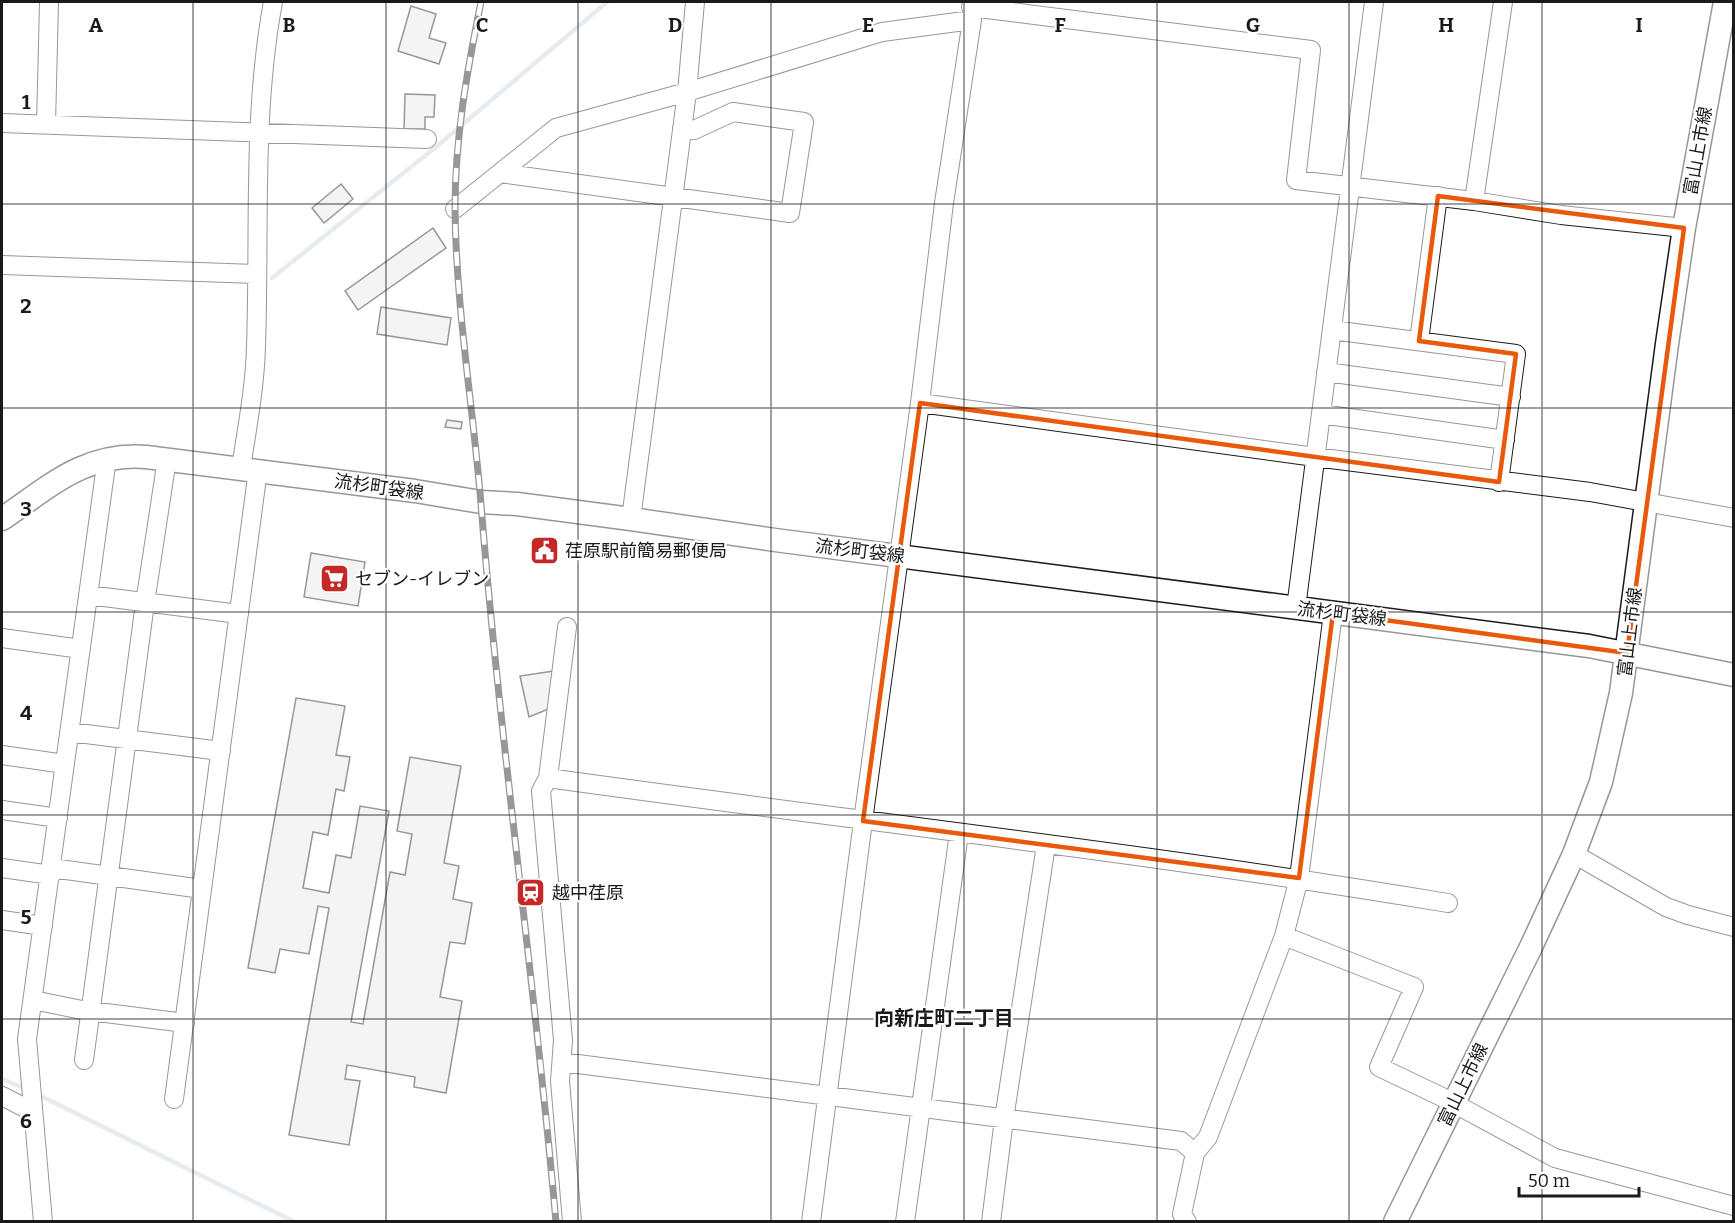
<svg xmlns="http://www.w3.org/2000/svg" width="1735" height="1223" viewBox="0 0 1735 1223" font-family="Bitter,'Noto Sans JP',serif">
<style>
.lines{fill:none;stroke-linecap:round;stroke-linejoin:round}
.stream{stroke:#c6d2dc;stroke-width:4.5}
.building{fill:#e6e6e6;stroke:#1a1a1a;stroke-width:1.5}
.minor-casing{stroke:#1a1a1a;stroke-width:20}
.major-casing{stroke:#1a1a1a;stroke-width:25}
.minor{stroke:#fff;stroke-width:18}
.major{stroke:#fff;stroke-width:22}
.rail-casing{stroke:#1a1a1a;stroke-width:7}
.rail{stroke:#fff;stroke-width:4.5;stroke-dasharray:14;stroke-linecap:butt}
.marked{fill:none;stroke:#e8590c;stroke-width:4.5;stroke-linejoin:round}
.grid{fill:none;stroke:#1a1a1a;stroke-width:1.5;stroke-opacity:0.55}
.labels{text-anchor:middle;dominant-baseline:central;stroke-width:4.5;stroke-linejoin:round;paint-order:stroke}
.street-label{font-size:18px;fill:#1a1a1a;stroke:#fff}
.poi-label{font-size:18px;fill:#1a1a1a;stroke:#fff;text-anchor:start}
.neighbourhood-label{font-size:20px;font-weight:bold;fill:#1a1a1a;stroke:#fff}
.grid-label{font-size:20px;text-anchor:middle;font-weight:bold;fill:#1a1a1a;stroke:#fff;stroke-width:4.5;stroke-linejoin:round;paint-order:stroke}
</style>
<rect width="100%" height="100%" fill="#fff"/>
<g class="lines">
<path class="stream" d="M272,278L436,147L607,2
M2,1079L26,1089
M37,1094L295,1222"/>
</g>
<path class="building" d="M411,6L436,14L429,38L446,43L439,64L398,51Z
M405,94L435,95L434,117H425V129H404Z
M341,184L353,199L324,223L312,208Z
M433,228L446,248L358,310L345,291Z
M381,307L451,318L447,345L377,334Z
M447,420L462,422L461,429L445,427Z
M536,542L554,544L552,560L534,557Z
M311,553L365,562L358,606L304,597Z
M554,671L551,708L529,717L520,676Z
M296,698L345,706L336,755L350,757L344,791L336,789L328,835L313,832L303,888L329,893L336,855L351,858L360,806L389,811L351,1022L363,1024L390,872L405,875L412,834L397,831L410,757L461,766L444,863L459,866L453,899L472,903L465,944L450,942L440,997L462,1001L446,1093L414,1087L415,1077L347,1065L345,1079L360,1081L349,1145L289,1135L329,908L318,906L309,954L280,949L275,973L248,968Z"/>
<g class="lines">
<defs>
<path id="minor" d="M971,7L1311,50L1296,180L1474,201L1561,215L1684,228
M2,123L427,139
M46,125L49,2
M500,173L790,213L804,122L733,112L694,130L682,128
M1474,201L1503,2
M455,209L556,128L687,92L882,32L972,20
M2,265L256,274
M1332,330L1516,354L1499,482
M1419,341L1438,196
M1326,372L1511,397
M920,403L1315,457L1590,492L1734,518
M1321,414L1505,440
M241,468C247,428 255,387 256,346C260,232 252,115 273,2
M631,519L687,92L695,2
M88,595L239,614
M1296,608L1374,2
M567,627L548,778L541,791L563,1040L560,1081L572,1222
M2,638L81,649
M70,732L221,751
M2,755L65,764
M548,778C848,820 1149,853 1448,903
M2,810L58,818
M1574,854L1666,907L1688,915L1734,927
M2,868L51,875
M52,868L202,889
M2,920L43,926
M1284,936L1414,987L1379,1067L1442,1097L1555,1158L1734,1206
M33,1000L82,1010L185,1023
M84,1060L145,603L167,459
M562,1062L1181,1141L1195,1153
M2,1096L33,1112
M174,1099L258,470
M43,1222L27,1039L107,458
M811,1222L863,821L920,403L944,203L972,20V2
M905,1222L959,833
M991,1222L1004,1119L1046,845
M1187,1222L1182,1214L1195,1153L1208,1137L1284,936L1299,878L1333,613"/>
<path id="major" d="M2,519C49,487 85,452 146,457L415,491L481,502L517,504L631,519L775,540L1589,646L1734,675
M1395,1222L1531,947L1574,854L1601,782L1621,693L1667,344L1684,228L1725,2"/>
</defs>
<use href="#minor" class="minor-casing"/>
<use href="#major" class="major-casing"/>
<use href="#minor" class="minor"/>
<use href="#major" class="major"/>
<defs>
<path id="rail" d="M481,2C467,71 455,138 455,209C456,308 473,406 481,504C500,744 535,982 556,1222"/>
</defs>
<use href="#rail" class="rail-casing"/>
<use href="#rail" class="rail"/>
</g>
<path d="M0 0H1735V1223H0ZM1438,196L1684,228L1627,653L1333,613L1299,878L863,821L920,403L1499,482L1516,354L1419,341Z" fill="#fff" fill-opacity=".55" fill-rule="evenodd"/>
<path class="marked" d="M1438,196L1684,228L1627,653L1333,613L1299,878L863,821L920,403L1499,482L1516,354L1419,341Z"/>
<path class="grid" d="M193,2V1222M386,2V1222M578,2V1222M771,2V1222M964,2V1222M1157,2V1222M1349,2V1222M1542,2V1222M2,204H1734M2,408H1734M2,612H1734M2,815H1734M2,1019H1734"/>
<defs>
<symbol id="civic-square" viewBox="-11 -11 22 22"><rect x="-9" y="-9" width="18" height="18" rx="4" fill="#c62828" stroke="#fff"/><path d="M-.6-6.5H3V-4.5H.6V-3L4-1V1h2V6H-6V1h2V-1L-.6-3ZM-1.2 2.5V6h2.4V2.5Z" fill="#fff"/></symbol>
<symbol id="supermarket-square" viewBox="-11 -11 22 22"><rect x="-9" y="-9" width="18" height="18" rx="4" fill="#c62828" stroke="#fff"/><path d="M-6-5.5h2.5l.6 2H6L4.5 2H-2.5L-4.4-4H-6ZM-1.5 3.2a1.3 1.3 0 1 0 .1 0ZM3 3.2a1.3 1.3 0 1 0 .1 0Z" fill="#fff"/></symbol>
<symbol id="station-square" viewBox="-11 -11 22 22"><rect x="-9" y="-9" width="18" height="18" rx="4" fill="#c62828" stroke="#fff"/><path d="M-3-6H3Q5-6 5-4V2Q5 4 3 4L4.5 6H3L1.5 4h-3L-3 6H-4.5L-3 4Q-5 4-5 2V-4Q-5-6-3-6ZM-3.5-4v3h7v-3ZM-3.5 1v1.5H-2V1ZM2 1v1.5H3.5V1Z" fill="#fff"/></symbol>
</defs>
<g fill-rule="evenodd">
<use href="#civic-square" x="528" y="534" width="33" height="33"/>
<use href="#supermarket-square" x="318" y="562" width="33" height="33"/>
<use href="#station-square" x="514" y="876" width="33" height="33"/>
</g>
<g class="labels">
<g class="street-label">
<text transform="translate(1698 151) rotate(-80)">富山上市線</text>
<text transform="translate(379 487) rotate(8)">流杉町袋線</text>
<text transform="translate(860 551) rotate(7)">流杉町袋線</text>
<text transform="translate(1342 614) rotate(7)">流杉町袋線</text>
<text transform="translate(1630 632) rotate(-83)">富山上市線</text>
<text transform="translate(1463 1085) rotate(-64)">富山上市線</text>
</g>
<g class="poi-label">
<text x="565" y="551">荏原駅前簡易郵便局</text>
<text x="355" y="579">セブン-イレブン</text>
<text x="552" y="893">越中荏原</text>
</g>
<g class="neighbourhood-label">
<text x="944" y="1018">向新庄町二丁目</text>
</g>
</g>
<g class="grid-label">
<text x="96" y="32">A</text>
<text x="289" y="32">B</text>
<text x="482" y="32">C</text>
<text x="675" y="32">D</text>
<text x="868" y="32">E</text>
<text x="1060" y="32">F</text>
<text x="1253" y="32">G</text>
<text x="1446" y="32">H</text>
<text x="1639" y="32">I</text>
<text x="26" y="109">1</text>
<text x="26" y="313">2</text>
<text x="26" y="516">3</text>
<text x="26" y="720">4</text>
<text x="26" y="924">5</text>
<text x="26" y="1128">6</text>
</g>
<rect width="1735" height="1223" fill="none" stroke="#1a1a1a" stroke-width="6"/>
<path d="M1519 1187v9h120v-9" fill="none" stroke="#1a1a1a" stroke-width="3"/>
<text x="1528" y="1187" font-size="18" fill="#1a1a1a" stroke="#ffffff" stroke-width="4.5" paint-order="stroke">50 m</text>
</svg>
